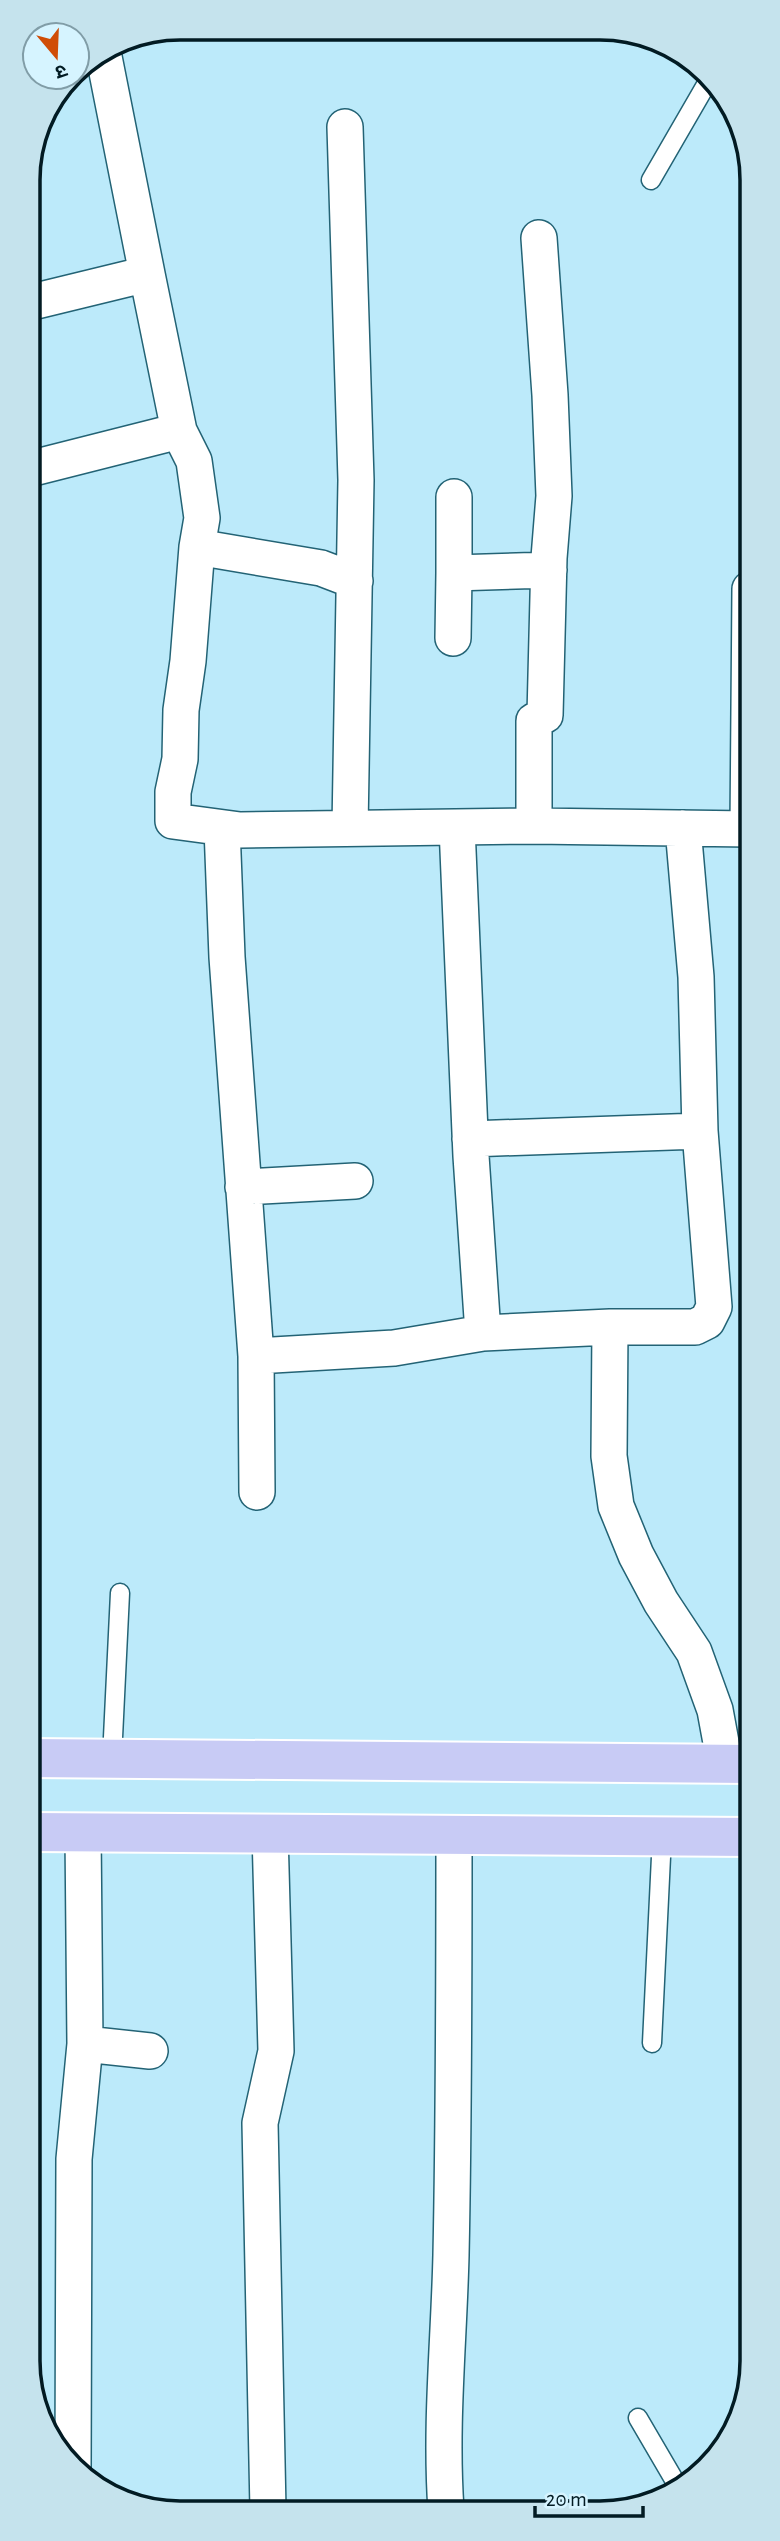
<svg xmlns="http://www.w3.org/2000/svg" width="780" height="2541" viewBox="0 0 780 2541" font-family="'Alegreya Sans','Noto Sans Devanagari',sans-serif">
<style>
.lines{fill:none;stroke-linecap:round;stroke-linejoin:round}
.lane-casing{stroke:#236375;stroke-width:21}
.street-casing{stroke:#236375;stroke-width:38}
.primary-casing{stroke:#fff;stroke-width:42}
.lane{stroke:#fff;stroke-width:18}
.street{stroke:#fff;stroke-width:35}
.primary{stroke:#c8cbf5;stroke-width:38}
.rim{fill:none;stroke:#021b23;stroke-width:3.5}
</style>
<rect width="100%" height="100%" fill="#bceafa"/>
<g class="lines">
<defs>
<path id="lane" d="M651,180L710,78
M112,1758L120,1593
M652,2043L662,1836
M638,2418L676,2483"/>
<path id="street" d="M103,52L147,274
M345,127L356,480L350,828
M28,303L147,274L179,431L29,469
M179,431L194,461L202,518L197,547L188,661L181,710L180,759L173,792V821L240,830L534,826L750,829
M454,497V573L549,570
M197,547L321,568L355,581
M453,638L454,573
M534,826V721L545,715L549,558L554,496L550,395L539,238
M222,828L227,957L256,1356L257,1492
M683,828L696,977L700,1131
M748,829L750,589
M470,1139L700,1131L714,1307L707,1321L695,1327H610L483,1333
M243,1187L355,1181
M610,1327L609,1456L616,1506L636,1555L661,1602L694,1652L715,1710L725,1764
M256,1356L394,1348L483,1333L471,1156L457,827
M83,1832L85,2044L150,2051
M73,2469L74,2159L85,2044
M268,2510L260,2123L276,2051L270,1833
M446,2510C440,2425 449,2340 451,2255C454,2115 454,1975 454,1834"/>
<path id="primary" d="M30,1758L751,1764
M30,1832L751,1837"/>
</defs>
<use href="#lane" class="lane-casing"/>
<use href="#street" class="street-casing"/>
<use href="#primary" class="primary-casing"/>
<use href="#lane" class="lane"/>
<use href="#street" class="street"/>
<use href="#primary" class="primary"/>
</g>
<path d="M0 0H780V2541H0ZM180 40H600A140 140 0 0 1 740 180V2361A140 140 0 0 1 600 2501H180A140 140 0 0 1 40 2361V180A140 140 0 0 1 180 40Z" fill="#c5e3ed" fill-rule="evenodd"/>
<path class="rim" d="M180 40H600A140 140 0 0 1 740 180V2361A140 140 0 0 1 600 2501H180A140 140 0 0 1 40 2361V180A140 140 0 0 1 180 40Z"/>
<g transform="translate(56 56) rotate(161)"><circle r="33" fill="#d6f4ff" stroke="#819da7" stroke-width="2"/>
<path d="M0-5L12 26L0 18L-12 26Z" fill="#d04c06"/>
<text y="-10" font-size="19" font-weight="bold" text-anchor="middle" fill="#021b23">उ</text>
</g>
<path d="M535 2506v10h108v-10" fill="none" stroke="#021b23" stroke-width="3.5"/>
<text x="546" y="2506" font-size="21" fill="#021b23" stroke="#d6f4ff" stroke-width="5" paint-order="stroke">20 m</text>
</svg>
